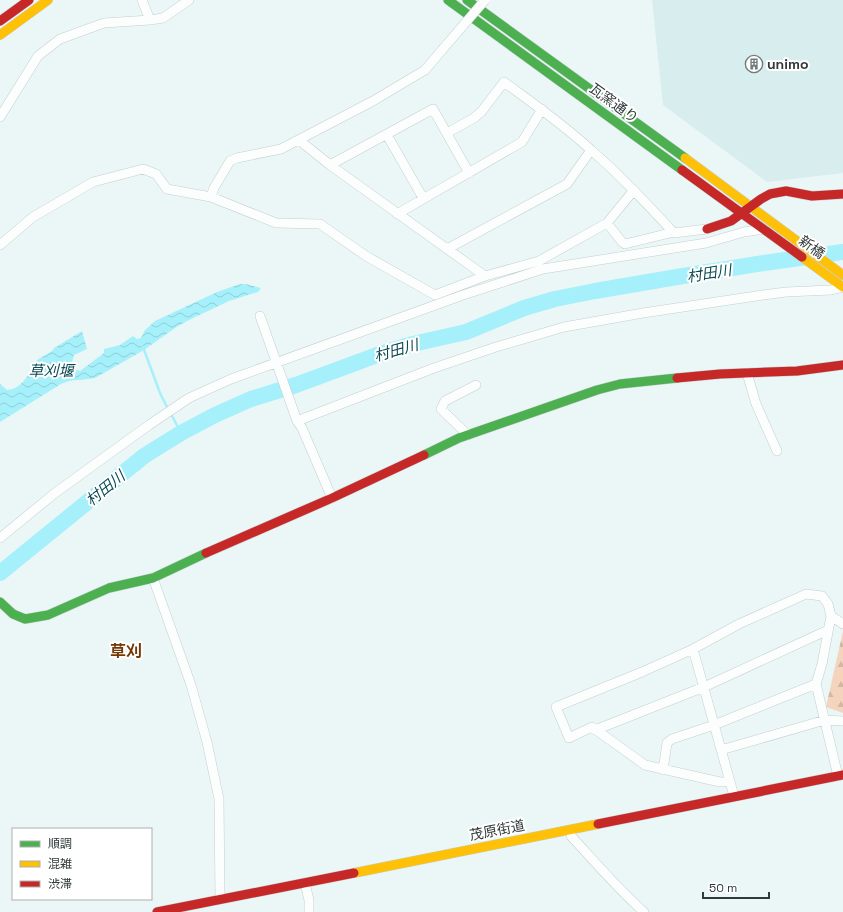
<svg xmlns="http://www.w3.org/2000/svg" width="843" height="912" viewBox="0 0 843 912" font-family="'Space Grotesk','Noto Sans JP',sans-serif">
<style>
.built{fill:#d8edee}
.forest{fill:url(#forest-firs)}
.water{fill:url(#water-waves)}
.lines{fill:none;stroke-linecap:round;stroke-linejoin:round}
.stream{stroke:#a5f0fa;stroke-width:2.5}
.river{stroke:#a5f0fa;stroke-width:16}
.street-casing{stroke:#c6cecf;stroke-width:10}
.fast-casing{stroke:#c6cecf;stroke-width:10}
.slow-casing{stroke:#c6cecf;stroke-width:10}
.jam-casing{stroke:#c6cecf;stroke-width:10}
.street{stroke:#fcfefe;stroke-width:9}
.fast{stroke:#4caf50;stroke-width:9}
.slow{stroke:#ffc107;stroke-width:9}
.jam{stroke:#c62828;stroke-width:9}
.street-bridge-casing{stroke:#c6cecf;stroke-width:10;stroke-linecap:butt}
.street-bridge{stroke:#fcfefe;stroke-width:9}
.labels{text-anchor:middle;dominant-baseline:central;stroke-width:4;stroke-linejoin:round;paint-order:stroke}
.poi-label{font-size:14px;font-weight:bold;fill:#31393a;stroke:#fff;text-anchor:start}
.street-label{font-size:14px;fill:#31393a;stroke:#fff}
.water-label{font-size:15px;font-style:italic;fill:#094a52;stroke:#fff}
.quarter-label{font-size:16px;font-weight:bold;fill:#743a06;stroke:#fff}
</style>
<defs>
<pattern id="forest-firs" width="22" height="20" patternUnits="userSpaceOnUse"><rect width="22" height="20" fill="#f4d4bd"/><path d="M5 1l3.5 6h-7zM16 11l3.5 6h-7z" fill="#d2b7a3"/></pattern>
<pattern id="water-waves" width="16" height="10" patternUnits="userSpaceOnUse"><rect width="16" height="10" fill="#a5f0fa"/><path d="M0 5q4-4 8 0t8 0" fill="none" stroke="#8ecfd7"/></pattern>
</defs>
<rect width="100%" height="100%" fill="#ebf6f7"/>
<path class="built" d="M652,0H843V173L767,182L663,105Z"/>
<path class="forest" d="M843,631V713L826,707Z"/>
<path class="water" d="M240,284H246L261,288L258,292L229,301L189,320L175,328L144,350L95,378C82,381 73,378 61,384L0,422V384L7,390C20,389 26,379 32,368C33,365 36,364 37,360L52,351L54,348L82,331L87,349L74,355L71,366L73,369L80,371L104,353V349L120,345L133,336L137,339L141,338L145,330L155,321L217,292Z"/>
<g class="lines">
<path class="stream" d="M143,347L160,393L168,409
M171,414L181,433"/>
<path class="river" d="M0,573L144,456L181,433L215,415L251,399L296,385L377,355L413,344L466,332L524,308L555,299L595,291L677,277L764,263L843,252"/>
<defs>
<path id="street" d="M142,0L150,20
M0,117L38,56L60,39L104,23L150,20L163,18L189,0
M447,133L474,118L482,111L504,82C534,104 564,125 591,150C621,176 647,204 674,233L707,229
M387,135L423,198
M299,140L330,165L485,276
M330,165L433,109L469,173
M211,197L214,188L230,161L237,158L281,149L373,101L425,70L442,50
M397,214L522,142L542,109
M607,223L622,242L625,244L674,232
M0,245L33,217L93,182L143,169L156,174L167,189L211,197L276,223L320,224L366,256L435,295L485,276L539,261L607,223L634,190
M447,249L567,184L591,150
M260,316L297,421L302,428L332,498
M747,373L756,404L777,451
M297,421L434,368L496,347L564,327L643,313L763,295L786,292L831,290L843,287
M468,435L441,409L445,401L476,385
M0,538L55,493L149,425L189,398L231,379L463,295L543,269L706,243L744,232L764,229
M153,578L191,685L207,742L219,799L220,899
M831,616L843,624
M693,649L734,796
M595,730L704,687L828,630
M721,750L825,720L843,721
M663,770L667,743L672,739L714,725L816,684
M730,781L720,782L645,765L592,727L569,738L556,707L642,672L693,649L739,624L806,594L822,596L828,604L831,616L822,664L816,684L838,776
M571,830V836C595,862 618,889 644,912
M305,883L309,900V912"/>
<path id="fast" d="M448,0L682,170
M467,0L685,158
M424,455L459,438L597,390L620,384L677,378
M0,602L13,614L25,619L48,615L109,588L153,578L206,553"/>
<path id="slow" d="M0,35L48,0
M685,158L843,275
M802,257L843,287
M354,873L598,824"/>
<path id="jam" d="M0,21L29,0
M682,170L802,257
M707,229L731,221L761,199L770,194L786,191L812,196L843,194
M677,378L720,374L797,371L843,365
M206,553L332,498L424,455
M598,824L843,775
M157,912L354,873"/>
</defs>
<use href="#street" class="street-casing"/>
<use href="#fast" class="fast-casing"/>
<use href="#slow" class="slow-casing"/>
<use href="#jam" class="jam-casing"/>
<use href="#street" class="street"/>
<use href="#fast" class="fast"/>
<use href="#slow" class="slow"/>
<use href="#jam" class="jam"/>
<defs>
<path id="street-bridge" d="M442,50L485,0"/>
</defs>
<use href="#street-bridge" class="street-bridge-casing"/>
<use href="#street-bridge" class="street-bridge"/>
</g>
<defs>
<symbol id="building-ring" viewBox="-11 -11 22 22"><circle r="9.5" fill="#fff" stroke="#727b7c" stroke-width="1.5"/><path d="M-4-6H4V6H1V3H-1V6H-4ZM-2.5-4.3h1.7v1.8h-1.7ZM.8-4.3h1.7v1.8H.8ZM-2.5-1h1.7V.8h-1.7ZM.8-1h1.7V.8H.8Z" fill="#727b7c"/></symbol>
</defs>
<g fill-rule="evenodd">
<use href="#building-ring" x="744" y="54" width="20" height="20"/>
</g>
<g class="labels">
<g class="poi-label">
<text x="767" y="64">unimo</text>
</g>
<g class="street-label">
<text transform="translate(614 103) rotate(36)">瓦窯通り</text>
<text transform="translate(812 247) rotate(36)">新橋</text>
<text transform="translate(497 830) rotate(-11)">茂原街道</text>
</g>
<g class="water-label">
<text transform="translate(709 273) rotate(-9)">村田川</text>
<text transform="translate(396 350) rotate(-15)">村田川</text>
<text x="51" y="370">草刈堰</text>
<text transform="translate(105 488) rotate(-39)">村田川</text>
</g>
<g class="quarter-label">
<text x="126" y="651">草刈</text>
</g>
</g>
<rect x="12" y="828" width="140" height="72" fill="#ffffff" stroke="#adb0b0"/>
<rect x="20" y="841" width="20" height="6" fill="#4caf50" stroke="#adb0b0"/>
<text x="48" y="848" font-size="12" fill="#31393a">順調</text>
<rect x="20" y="861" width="20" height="6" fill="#ffc107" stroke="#adb0b0"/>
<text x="48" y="868" font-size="12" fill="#31393a">混雑</text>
<rect x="20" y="881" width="20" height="6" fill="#c62828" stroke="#adb0b0"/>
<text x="48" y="888" font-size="12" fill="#31393a">渋滞</text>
<path d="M703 892v6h66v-6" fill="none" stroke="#31393a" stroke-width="2"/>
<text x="709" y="892" font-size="12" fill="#31393a" stroke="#ffffff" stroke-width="3" paint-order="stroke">50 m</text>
</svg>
